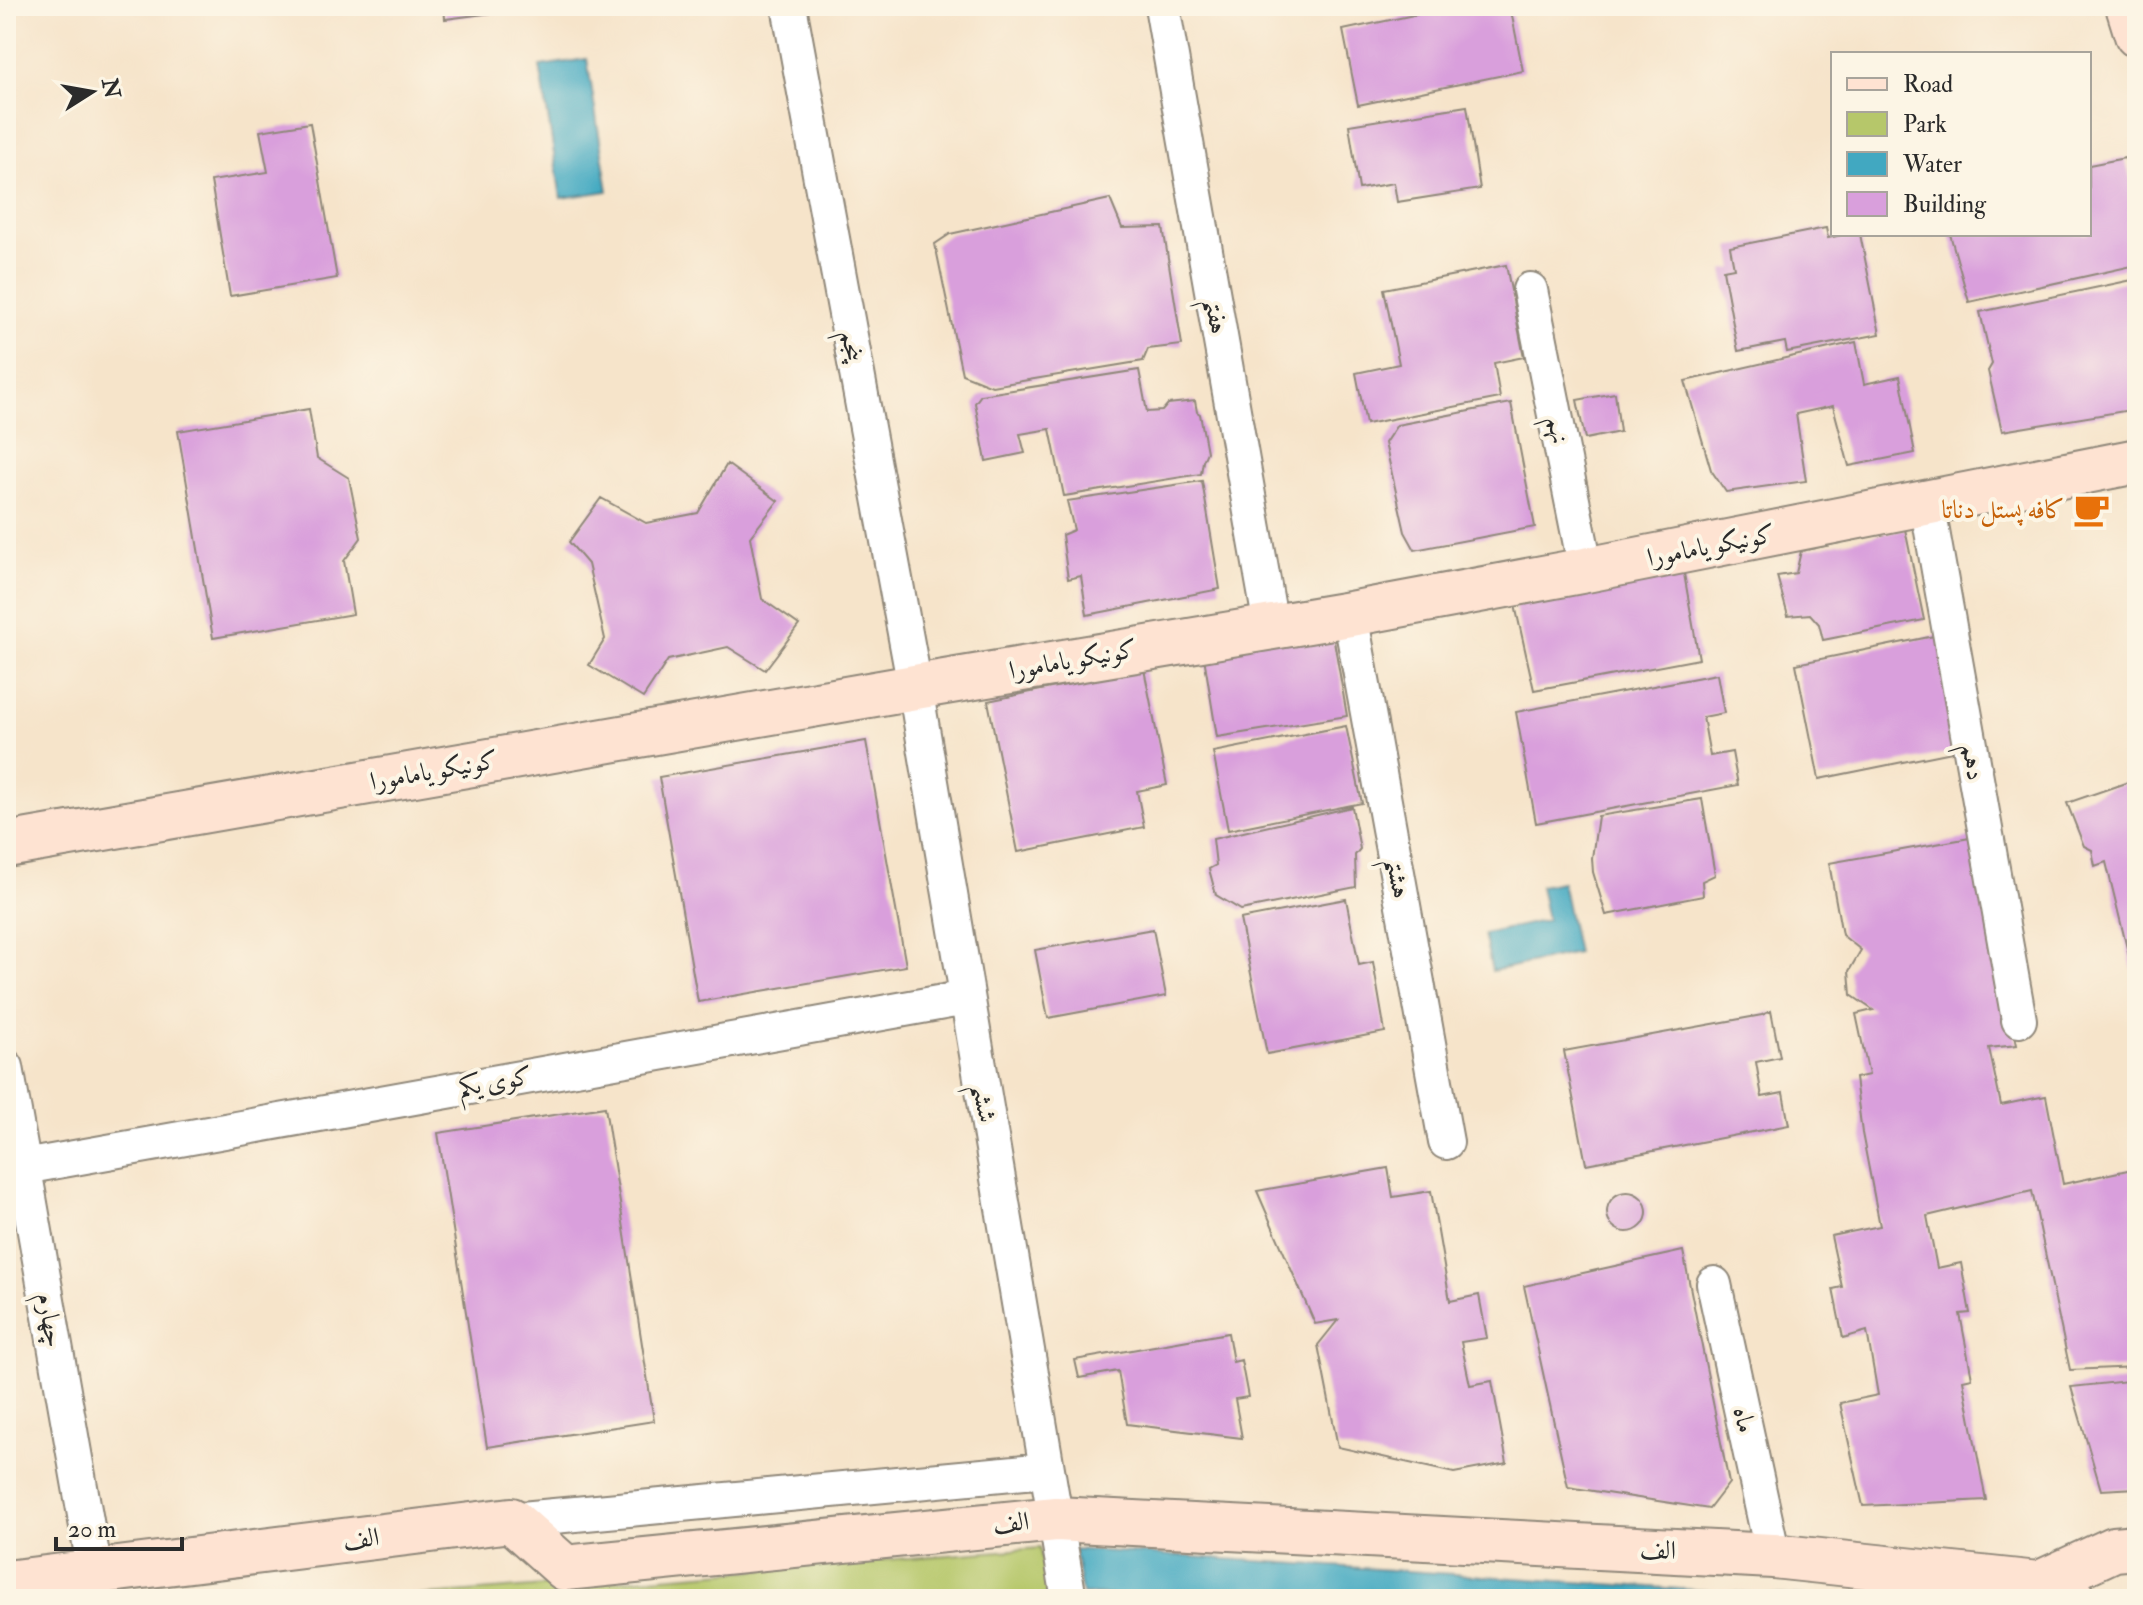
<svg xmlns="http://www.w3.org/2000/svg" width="2143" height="1605" viewBox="0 0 2143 1605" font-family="'IM FELL Double Pica',Amiri,serif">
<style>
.green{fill:#b6c76a;stroke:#70794a;stroke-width:2}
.water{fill:#41a8c1;stroke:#366a76;stroke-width:2}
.building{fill:#d99fdc}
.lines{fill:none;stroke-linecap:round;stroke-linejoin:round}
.street-casing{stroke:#90887a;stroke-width:38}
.secondary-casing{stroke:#90887a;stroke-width:48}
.street{stroke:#fff;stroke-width:34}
.secondary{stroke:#fee3d2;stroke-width:44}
.labels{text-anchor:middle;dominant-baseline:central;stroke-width:8;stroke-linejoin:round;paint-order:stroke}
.street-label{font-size:26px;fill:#2b2b2b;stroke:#fcf5e5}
.food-label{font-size:26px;fill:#c56008;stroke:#fcf5e5;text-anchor:end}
</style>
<rect width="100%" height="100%" fill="#fcf5e5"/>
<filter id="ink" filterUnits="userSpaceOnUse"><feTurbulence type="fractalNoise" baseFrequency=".0125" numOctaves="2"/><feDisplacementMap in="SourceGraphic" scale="16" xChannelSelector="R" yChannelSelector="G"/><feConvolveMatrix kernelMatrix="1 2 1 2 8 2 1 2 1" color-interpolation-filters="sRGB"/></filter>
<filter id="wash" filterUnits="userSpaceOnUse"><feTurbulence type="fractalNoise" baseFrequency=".006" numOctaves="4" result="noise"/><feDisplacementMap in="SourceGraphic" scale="32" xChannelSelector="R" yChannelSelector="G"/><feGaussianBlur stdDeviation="1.8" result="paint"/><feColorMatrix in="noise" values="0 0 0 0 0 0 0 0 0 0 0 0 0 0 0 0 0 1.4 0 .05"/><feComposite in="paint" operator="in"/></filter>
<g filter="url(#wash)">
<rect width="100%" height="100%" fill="#f6e4ca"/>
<path class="green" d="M1040,1548L1049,1599H377Z"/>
<path class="water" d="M587,59L608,191L561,198L540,66Z
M1562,882L1577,953L1492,971L1484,934L1547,920L1540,886Z
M1074,1549L1834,1599H1203L1082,1594Z"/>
<g id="blocks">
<path class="building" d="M444,6H530V8L445,19Z
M1427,6H1510L1523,71L1358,105L1343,30L1428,12Z
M1467,106L1480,189L1397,202L1394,183L1359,189L1349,125Z
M310,123L337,278L230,296L211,181L268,172L260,131Z
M2125,158L2137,201V265L1969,302L1950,234H2089V165Z
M1110,199L1122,228L1163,227L1182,345L1148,349L1143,361L992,386L962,374L935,244L950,234Z
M1826,228L1828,238L1846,234H1860L1880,334L1787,352L1785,342L1738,351L1723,270L1734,268L1730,247Z
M1506,265L1524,357L1494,363L1500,398L1366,424L1356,373L1399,364L1384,289Z
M2137,279V409L2002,431L1988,371L1992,364L1980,312Z
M1856,342L1864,384L1900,376L1915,453L1849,466L1833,406L1796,414L1806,481L1726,492L1711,470L1685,381Z
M1139,370L1147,412L1162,411L1168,404L1195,401L1197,412L1200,414L1207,452L1203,461L1201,474L1064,496L1050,429L1020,434L1025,453L986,461L975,403L981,395Z
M1615,393L1620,432L1585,439L1577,400Z
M1511,403L1535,527L1415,550L1405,532L1385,443L1397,425Z
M309,409L317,458L349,478L361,538L344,561L353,614L213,638L178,431Z
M727,464L778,501L750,537L762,599L799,625L765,670L728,647L668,660L643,698L589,665L605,639L588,564L569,542L601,498L646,523L698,513Z
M1202,481L1220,589L1087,615L1081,576L1068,579L1062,535L1074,530L1067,501Z
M1905,529L1924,620L1823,640L1819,624L1810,614L1788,616L1777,576L1796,573L1801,551Z
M1683,568L1699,659L1534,690L1515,605Z
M1332,629L1347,716L1217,737L1203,651Z
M1939,635L1962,750L1819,779L1796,664Z
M1144,669L1167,785L1137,791L1144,827L1018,852L988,701Z
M1717,674L1724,713L1703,717L1710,756L1732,752L1738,785L1536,823L1516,712Z
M1346,726L1362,803L1228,830L1213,752Z
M866,741L906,966L698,1002L659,777Z
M2137,779V980L2135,981L2106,862L2095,866L2092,850L2084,846L2067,803Z
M1702,799L1715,875L1702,881L1703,896L1606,915L1593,872L1592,858L1598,816Z
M1352,807L1360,849L1355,855L1356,887L1241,910L1216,895L1209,869L1216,865L1213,839Z
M1981,836L2004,983L2017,1045L1989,1048L2001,1105L2046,1096L2063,1184L2137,1168V1367L2070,1370L2032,1191L1927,1216L1937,1268L1961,1263L1970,1313L1960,1314L1972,1378L1963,1380L1986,1500L1863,1506L1840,1403L1878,1395L1867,1331L1843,1338L1833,1289L1842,1287L1831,1236L1880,1226L1862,1133L1855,1078L1869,1075L1856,1014L1873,1010L1851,995L1849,971L1861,950L1842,935L1829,863Z
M1346,899L1359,965L1373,962L1385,1032L1267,1054L1240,919Z
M1153,929L1166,996L1048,1018L1035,950Z
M1771,1011L1780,1057L1756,1062L1762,1097L1783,1093L1789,1125L1586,1164L1564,1051L1762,1015Z
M605,1107L654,1421L487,1447L438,1133Z
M1388,1168L1393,1197L1431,1191L1450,1301L1479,1295L1487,1338L1461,1342L1470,1385L1492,1381L1507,1463L1454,1473L1338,1447L1318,1345L1338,1320L1315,1324L1257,1191Z
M1607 1212a20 20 0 1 1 40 0a20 20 0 1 1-40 0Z
M1683,1251L1729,1483L1709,1509L1568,1487L1524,1286Z
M1228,1333L1233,1362L1241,1360L1248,1397L1235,1399L1242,1438L1127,1424L1118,1371L1079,1378L1075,1360Z
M2137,1380V1488L2101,1490L2071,1387Z"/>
</g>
</g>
<g filter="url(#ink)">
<use href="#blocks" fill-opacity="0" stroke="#90887a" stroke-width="2"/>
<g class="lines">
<defs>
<path id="street" d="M789,6L915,687L1069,1599
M1162,6L1271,626
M1530,290L1586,570
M1927,503L2019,1020
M1350,614L1446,1142
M6,1067L95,1572
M24,1167L966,998
M1714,1284L1773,1556
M511,1520L1046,1470"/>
<path id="secondary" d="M2128,6L2137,35
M6,845L915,687L1350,614L1586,570L2137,461
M6,1583L511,1520L565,1568L1056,1519L1773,1556L2038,1584L2074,1599
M2027,1597L2038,1584L2114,1549L2137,1547"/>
</defs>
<use href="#street" class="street-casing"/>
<use href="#secondary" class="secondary-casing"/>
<use href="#street" class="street"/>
<use href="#secondary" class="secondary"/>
</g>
</g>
<defs>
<symbol id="cafe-bare" viewBox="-9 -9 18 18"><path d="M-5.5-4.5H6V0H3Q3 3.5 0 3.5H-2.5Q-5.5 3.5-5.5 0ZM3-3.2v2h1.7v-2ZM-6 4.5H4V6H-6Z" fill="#e8710a" stroke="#fcf5e5" stroke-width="2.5" paint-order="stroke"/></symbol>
</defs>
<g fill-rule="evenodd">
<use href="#cafe-bare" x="2066" y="484" width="51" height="51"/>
</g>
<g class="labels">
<g class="street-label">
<text transform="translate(1216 316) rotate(80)">هفتم</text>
<text transform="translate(852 346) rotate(80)">پنجم</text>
<text transform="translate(1558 430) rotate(79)">نهم</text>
<text transform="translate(1711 546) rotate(-11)">کونیکو یامامورا</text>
<text transform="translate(1073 660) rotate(-10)">کونیکو یامامورا</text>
<text transform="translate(1973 762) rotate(80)">دهم</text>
<text transform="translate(434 771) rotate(-10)">کونیکو یامامورا</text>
<text transform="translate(1398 878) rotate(80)">هشتم</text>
<text transform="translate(495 1082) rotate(-10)">کوی یکم</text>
<text transform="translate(984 1103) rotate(80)">ششم</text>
<text transform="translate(50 1320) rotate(80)">چهارم</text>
<text transform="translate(1744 1420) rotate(78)">ماه</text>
<text transform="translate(1011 1523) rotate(-6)">الف</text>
<text transform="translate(361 1539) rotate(-7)">الف</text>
<text transform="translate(1658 1550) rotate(3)">الف</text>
</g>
<g class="food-label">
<text x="2065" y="510">کافه پستل دناتا</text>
</g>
</g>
<rect width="2143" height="1605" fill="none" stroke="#fcf5e5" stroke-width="32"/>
<rect x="1831" y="52" width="260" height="184" fill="#fcf5e5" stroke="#a8a49b" stroke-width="2"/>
<rect x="1847" y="78" width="40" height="12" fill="#fee3d2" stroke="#a8a49b" stroke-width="2"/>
<text x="1903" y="92" font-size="24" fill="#2b2b2b">Road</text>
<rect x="1847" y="112" width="40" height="24" fill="#b6c76a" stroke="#a8a49b" stroke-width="2"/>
<text x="1903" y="132" font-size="24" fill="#2b2b2b">Park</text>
<rect x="1847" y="152" width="40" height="24" fill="#41a8c1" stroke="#a8a49b" stroke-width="2"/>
<text x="1903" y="172" font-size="24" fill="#2b2b2b">Water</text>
<rect x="1847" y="192" width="40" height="24" fill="#d99fdc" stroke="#a8a49b" stroke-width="2"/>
<text x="1903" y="212" font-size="24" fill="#2b2b2b">Building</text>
<g transform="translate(92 92) rotate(79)" stroke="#fcf5e5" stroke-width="6" paint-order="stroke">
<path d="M0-6L14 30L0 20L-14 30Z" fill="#2b2b2b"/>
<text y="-12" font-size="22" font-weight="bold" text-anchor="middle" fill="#2b2b2b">N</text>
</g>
<path d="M56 1537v12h126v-12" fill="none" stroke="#2b2b2b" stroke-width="4"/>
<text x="68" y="1537" font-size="24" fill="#2b2b2b" stroke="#fcf5e5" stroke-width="6" paint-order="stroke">20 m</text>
</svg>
